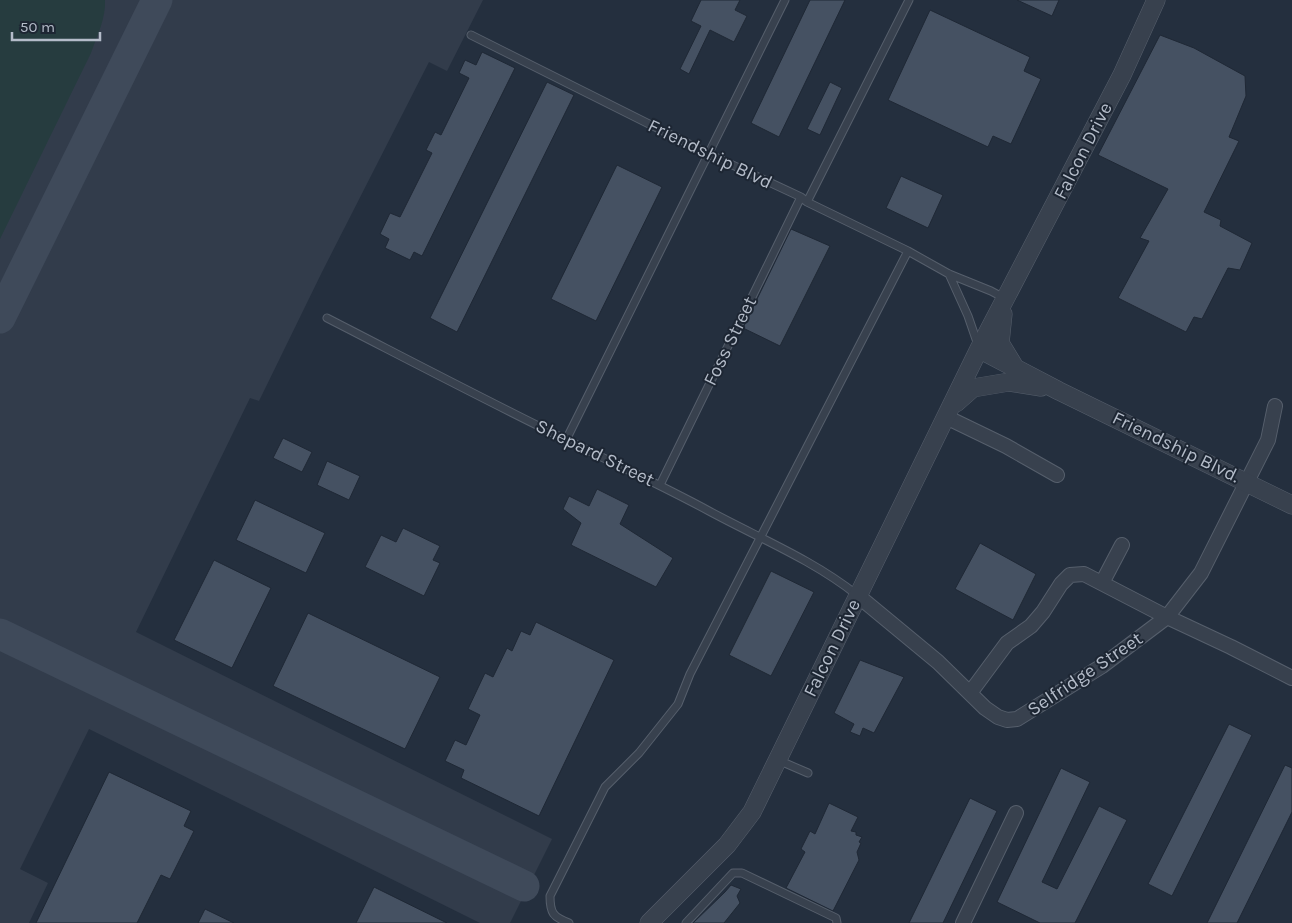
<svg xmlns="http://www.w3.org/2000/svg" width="1292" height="923" viewBox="0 0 1292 923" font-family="Karla,sans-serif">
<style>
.airport{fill:#323c4b}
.green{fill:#263c3f}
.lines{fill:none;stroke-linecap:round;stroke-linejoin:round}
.taxiway{stroke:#3f4a5a;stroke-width:31}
.building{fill:#455162;stroke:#1f2835}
.service-casing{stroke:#565f6c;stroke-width:9}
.minor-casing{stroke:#565f6c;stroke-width:16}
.tertiary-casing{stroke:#565f6c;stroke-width:19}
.service{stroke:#38414e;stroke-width:7}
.minor{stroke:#38414e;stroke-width:14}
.tertiary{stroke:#38414e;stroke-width:18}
.labels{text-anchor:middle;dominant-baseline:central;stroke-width:4;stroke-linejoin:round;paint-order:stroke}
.street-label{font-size:19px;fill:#b4bcc9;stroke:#1d2633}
</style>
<rect width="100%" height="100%" fill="#242f3e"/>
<path class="airport" d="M0,0H483L447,71L429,62L322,272L259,401L250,398L136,632L552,839L510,923H480L89,729L20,869L48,883L29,923H0Z"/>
<path class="green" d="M0,0H105C106,18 97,36 91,53L0,239Z"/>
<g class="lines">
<path class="taxiway" d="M0,318L157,0
M0,634L524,886"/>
</g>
<path class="building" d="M701,0H740L735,10L747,16L734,42L710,30L689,74L680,69L701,26L691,21Z
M810,0H845L779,137L751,123Z
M1017,0H1059L1052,16Z
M930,10L1030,57L1024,71L1041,79L1011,144L993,136L988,147L888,100Z
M1160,35L1194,48L1245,76L1246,96L1229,137L1239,141L1204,212L1221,220L1220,226L1252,243L1240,270L1228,268L1202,319L1194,317L1186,332L1118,298L1149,241L1140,238L1168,189L1098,155Z
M482,52L515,68L422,256L414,252L410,260L385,248L389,239L380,234L390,213L400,217L432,153L426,150L435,132L441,135L469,78L459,73L465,60L476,65Z
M547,82L574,95L457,332L430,318Z
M830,82L842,88L820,135L807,129Z
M617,165L662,187L596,321L551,299Z
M901,176L943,195L928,228L886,208Z
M791,229L830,246L780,346L743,328Z
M283,438L312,452L302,472L273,458Z
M327,461L360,476L349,500L317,485Z
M597,489L629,505L620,524L673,558L656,587L571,545L581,523L563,509L569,496L589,506Z
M255,500L325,533L306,573L236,540Z
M403,528L440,546L433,560L440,563L424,596L365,567L381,535L396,542Z
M980,543L1036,574L1013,620L955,589Z
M214,560L271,588L232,668L174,640Z
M771,571L814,592L771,676L729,655Z
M308,613L440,677L405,749L273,686Z
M536,622L614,660L539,816L461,778L464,770L445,761L455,740L466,745L480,715L468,709L485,673L493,677L507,648L512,651L521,631L530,635Z
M860,660L904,677L874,733L863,728L860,736L850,732L854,724L834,713Z
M1229,724L1252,735L1172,896L1148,884Z
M1285,765L1292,768V812L1237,923H1207Z
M1061,768L1090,782L1042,882L1057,889L1099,806L1127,820L1075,923H1040L997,902Z
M109,772L191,811L184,826L194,831L170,879L161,875L137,923H36Z
M970,798L997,811L943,923H909Z
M829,803L858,817L851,831L856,832V835L862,837L859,842L861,843L857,852L859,860L833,911L786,888L805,852L801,849L810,831L815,834Z
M731,885L741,889L737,896L740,903L724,923H693L725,892Z
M374,887L447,923H356Z
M205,909L234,923H198Z"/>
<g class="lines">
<defs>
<path id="service" d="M471,35L709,154L801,197L807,202L908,251L949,274L991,291L1006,299
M807,202L909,0
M949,274L968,316L978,345
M327,318C407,359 487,401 567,440C615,464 663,486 709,511C759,538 813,560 857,595
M566,440L785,0
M660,485L801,197
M778,760L808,773
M569,923C553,917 550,913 550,896L605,787L639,753L678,704L690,674L908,251
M686,923L733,873H742L836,918L837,923"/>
<path id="minor" d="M946,417L1006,446L1057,475
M1102,583L1122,545
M857,595L938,662L985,708L998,717L1007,720L1017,719L1102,666L1167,617L1201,573L1268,440L1275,406
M970,693L1007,643L1031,626L1043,612L1061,584L1070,575L1084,574L1167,617L1231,647L1292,678
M963,923L1016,813"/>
<path id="tertiary" d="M1003,314L1000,343L1014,366
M979,349L1059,391L1292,505
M956,403L973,388L1009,382L1041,387
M649,923L727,845L752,812L979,349L1122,75L1156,0"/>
</defs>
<use href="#service" class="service-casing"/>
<use href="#minor" class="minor-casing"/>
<use href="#tertiary" class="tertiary-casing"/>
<use href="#service" class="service"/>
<use href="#minor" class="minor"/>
<use href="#tertiary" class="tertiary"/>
</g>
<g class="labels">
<g class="street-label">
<text transform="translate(1083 151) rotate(-63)">Falcon Drive</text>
<text transform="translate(710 154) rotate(26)">Friendship Blvd</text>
<text transform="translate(730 341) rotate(-64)">Foss Street</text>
<text transform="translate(1176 447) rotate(26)">Friendship Blvd.</text>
<text transform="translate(595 453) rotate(26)">Shepard Street</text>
<text transform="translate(832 648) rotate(-64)">Falcon Drive</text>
<text transform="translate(1085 674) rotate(-34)">Selfridge Street</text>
</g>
</g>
<path d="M12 32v8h88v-8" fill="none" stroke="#b4bcc9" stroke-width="2.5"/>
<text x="20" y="32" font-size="15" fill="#b4bcc9" stroke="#1d2633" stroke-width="4" paint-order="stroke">50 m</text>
</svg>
